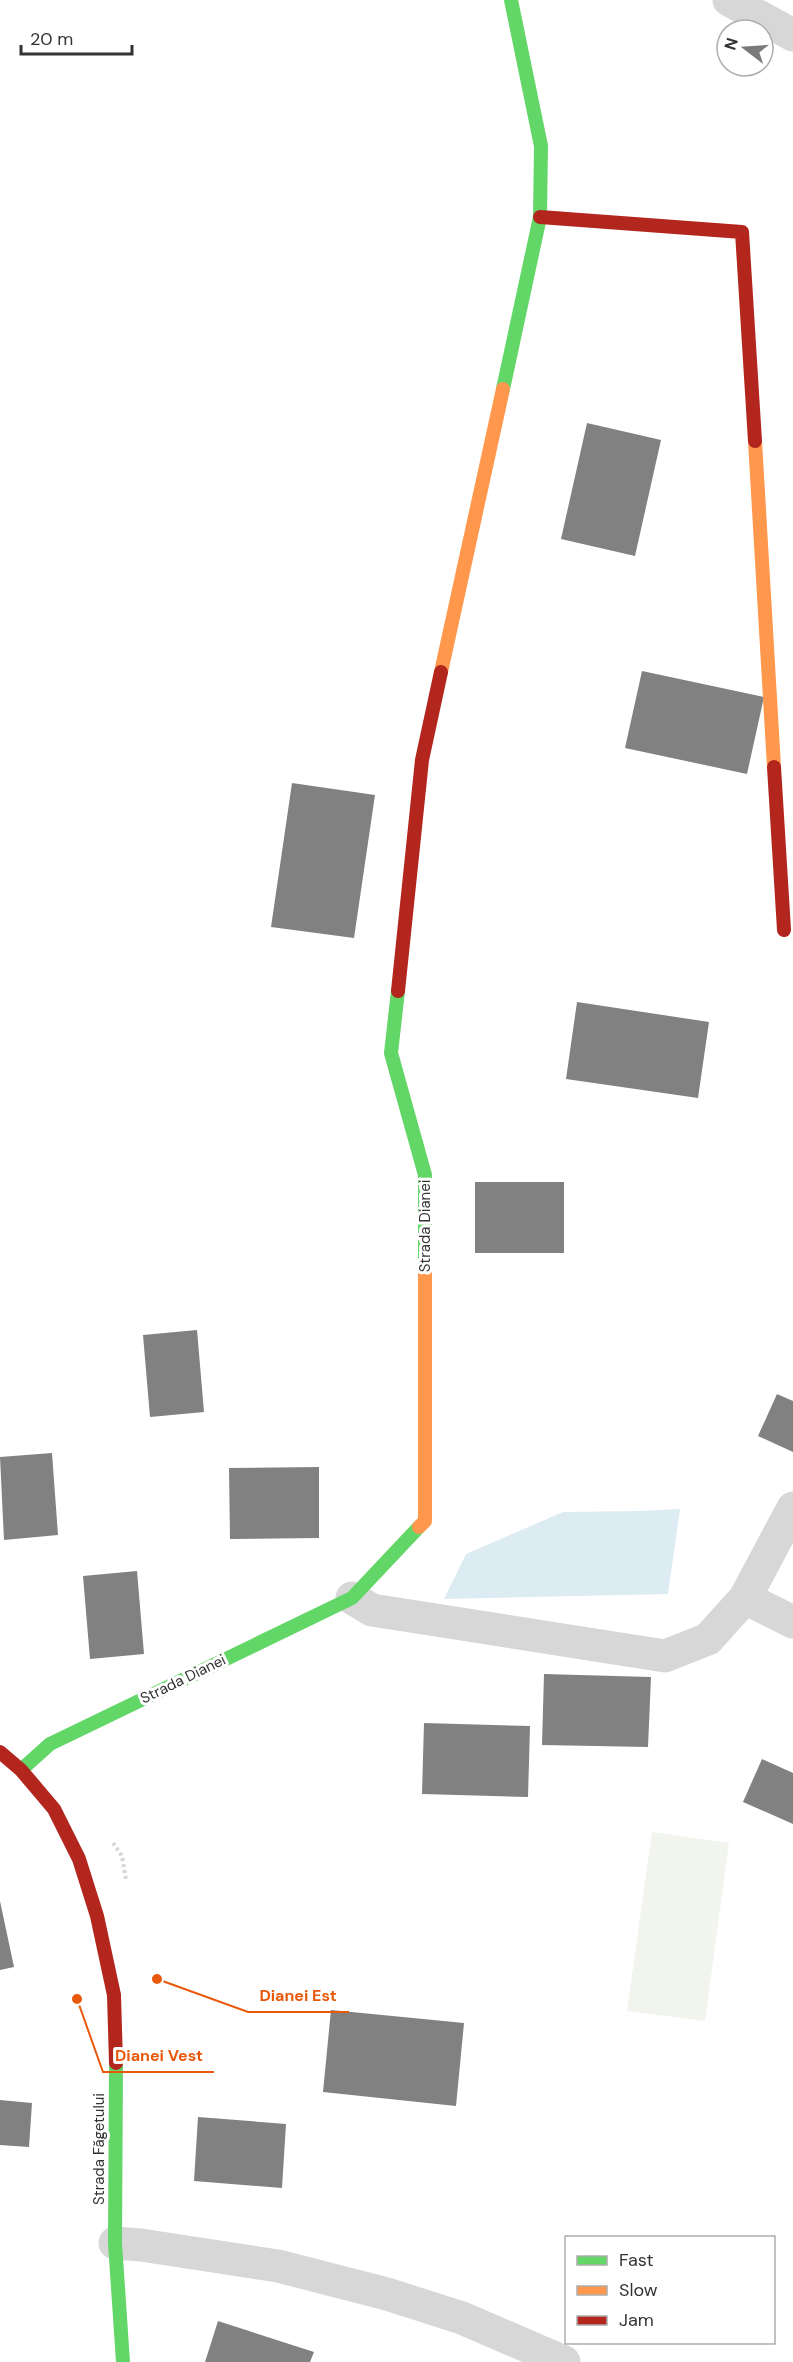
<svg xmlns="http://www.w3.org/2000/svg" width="793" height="2362" viewBox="0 0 793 2362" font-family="'DM Sans',sans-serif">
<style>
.green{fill:#f1f5ed}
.water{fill:#ddebf3}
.building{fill:#818181}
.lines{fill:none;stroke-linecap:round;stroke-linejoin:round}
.path{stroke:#d6d6d6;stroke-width:4;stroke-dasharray:3 3;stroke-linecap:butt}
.street{stroke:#d7d7d7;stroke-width:33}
.fast{stroke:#63d668;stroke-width:14}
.slow{stroke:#ff974d;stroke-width:14}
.jam{stroke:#b3261e;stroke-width:14}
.labels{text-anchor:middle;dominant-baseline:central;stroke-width:6;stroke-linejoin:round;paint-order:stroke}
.street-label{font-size:15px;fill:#333;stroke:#fff}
.leader{fill:none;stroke:#e8590c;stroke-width:2}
.callout-dot{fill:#e8590c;stroke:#fff;stroke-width:2}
.callout-label{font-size:16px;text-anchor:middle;font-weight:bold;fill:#e8590c;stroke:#fff;stroke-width:6;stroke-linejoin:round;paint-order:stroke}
</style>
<rect width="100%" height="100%" fill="#fff"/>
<path class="green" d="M652,1832L729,1843L705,2021L627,2011Z"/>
<path class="water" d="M680,1509L668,1594L444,1599L466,1554L563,1512L639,1511Z"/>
<path class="building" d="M587,423L661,440L635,556L561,539Z
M642,671L764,697L747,774L625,748Z
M292,783L375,795L354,938L271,927Z
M577,1002L709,1022L698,1098L566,1079Z
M475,1182H564V1253H475Z
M197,1330L204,1412L150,1417L143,1335Z
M777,1394L793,1401V1452L758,1436Z
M52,1453L58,1535L4,1540L0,1457Z
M319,1467V1538L230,1539L229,1468Z
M137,1571L144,1654L90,1659L83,1576Z
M544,1674L651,1677L648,1747L542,1745Z
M424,1723L530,1726L528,1797L422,1794Z
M762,1759L793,1773V1824L743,1802Z
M0,1901L14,1967L0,1970Z
M331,2010L464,2023L456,2106L323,2092Z
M0,2100L32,2103L29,2147L0,2145Z
M198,2117L286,2124L282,2188L194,2181Z
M218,2321L314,2352L310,2362H205Z"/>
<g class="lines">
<path class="path" d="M113,1843L122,1856L126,1880"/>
<path class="street" d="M729,0L793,35
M352,1598L372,1610L665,1656L708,1639L745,1598L793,1508
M745,1598L793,1622
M115,2243L141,2245L278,2266L387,2294L462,2318L564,2362"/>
<path class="fast" d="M503,389L540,217L541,146L511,0
M398,991L391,1053L425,1175V1273
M21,1770L50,1744L352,1598L419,1527
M116,2063L115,2243L123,2362"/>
<path class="slow" d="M755,441L774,767
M441,672L503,389
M419,1527L425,1521V1273"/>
<path class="jam" d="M540,217L742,232L755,441
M774,767L784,930
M398,991L422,760L441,672
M0,1752L21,1770L54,1809L79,1859L97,1916L114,1995L116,2063"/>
</g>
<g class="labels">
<g class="street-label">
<text transform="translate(425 1226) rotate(-90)">Strada Dianei</text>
<text transform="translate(183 1679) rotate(-26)">Strada Dianei</text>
<text transform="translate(99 2149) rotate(-90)">Strada Făgetului</text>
</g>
</g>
<path class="leader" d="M157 1979L248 2012H349M77 1999L103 2072H214"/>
<g class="callout-dot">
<circle cx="157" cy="1979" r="6"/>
<circle cx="77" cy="1999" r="6"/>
</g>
<g class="callout-label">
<text x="298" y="2001">Dianei Est</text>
<text x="159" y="2061">Dianei Vest</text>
</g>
<rect x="565" y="2236" width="210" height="108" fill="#ffffff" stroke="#adadad" stroke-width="1.5"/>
<rect x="577" y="2256" width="30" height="9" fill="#63d668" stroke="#adadad" stroke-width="1.5"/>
<text x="619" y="2266" font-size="18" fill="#333333">Fast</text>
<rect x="577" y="2286" width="30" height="9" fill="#ff974d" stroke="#adadad" stroke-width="1.5"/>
<text x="619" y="2296" font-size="18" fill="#333333">Slow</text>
<rect x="577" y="2316" width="30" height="9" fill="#b3261e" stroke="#adadad" stroke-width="1.5"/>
<text x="619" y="2326" font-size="18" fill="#333333">Jam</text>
<g transform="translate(745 48) rotate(287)"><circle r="28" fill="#ffffff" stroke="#adadad" stroke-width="1.5"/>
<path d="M0-4.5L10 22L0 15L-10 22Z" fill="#7a7a7a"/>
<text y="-9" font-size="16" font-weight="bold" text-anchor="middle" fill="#333333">N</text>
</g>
<path d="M21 45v9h111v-9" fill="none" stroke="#333333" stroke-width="3"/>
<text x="30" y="45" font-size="18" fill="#333333" stroke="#ffffff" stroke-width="4.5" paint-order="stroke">20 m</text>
</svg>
